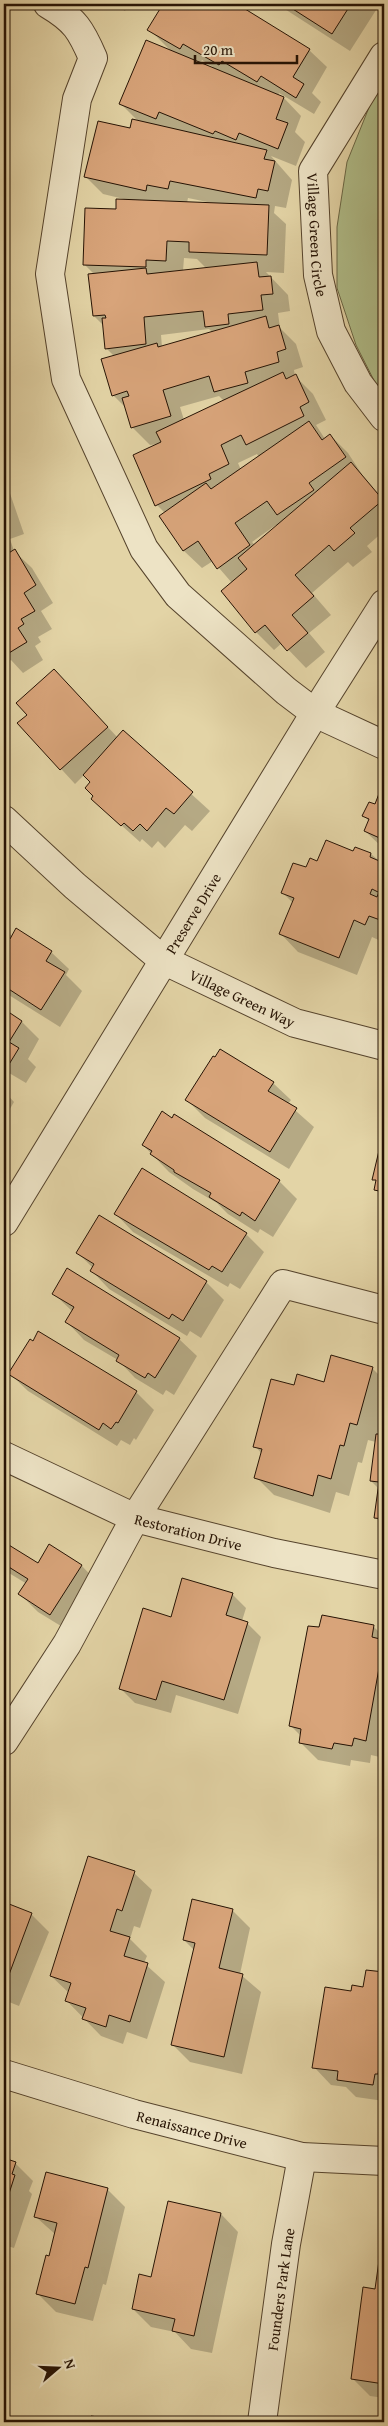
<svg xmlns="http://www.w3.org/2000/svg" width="388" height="2426" viewBox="0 0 388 2426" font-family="'Gentium Book Plus',serif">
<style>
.green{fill:#b0bd89;stroke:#6b6846}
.shadow{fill:#0003;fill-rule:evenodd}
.building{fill:#d8a47a;stroke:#261304;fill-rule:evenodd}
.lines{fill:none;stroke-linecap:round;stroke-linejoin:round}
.minor-casing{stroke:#55432c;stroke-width:30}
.minor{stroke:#ede3c5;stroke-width:28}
.labels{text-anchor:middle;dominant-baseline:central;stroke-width:4.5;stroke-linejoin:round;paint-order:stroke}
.street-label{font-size:15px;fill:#261304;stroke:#ede3c5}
</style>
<rect width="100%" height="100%" fill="#e3d4a6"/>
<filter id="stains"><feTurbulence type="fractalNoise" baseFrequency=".004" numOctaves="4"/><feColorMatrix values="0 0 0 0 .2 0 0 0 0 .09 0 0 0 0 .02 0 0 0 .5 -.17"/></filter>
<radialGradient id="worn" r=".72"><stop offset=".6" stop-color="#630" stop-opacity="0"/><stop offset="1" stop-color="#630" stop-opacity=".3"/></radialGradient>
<path class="green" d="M384,82V400L356,345L337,288V227L347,162L370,105Z"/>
<path class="shadow" d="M114,4H129L125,11Z
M164,4H235L309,50L327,67L312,93L321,102L314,114L279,93L278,96L284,98L301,116L295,132L305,142L296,166L271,156L292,180L286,208L275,206L274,213L286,224L284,273L266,272L288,295L290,311L278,313L280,328L296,344L303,367L294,370L295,376L313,394L326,420L316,425L325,439L330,435L348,453L363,476L384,500V531L367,546L372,552L353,567L348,562L312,593L331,615L309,633L325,652L306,668L282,643L274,650L256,632L222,591L232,583L213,561L202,568L184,551L161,516L165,513L157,505L160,444L150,445L132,427L127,409L113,395L114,356L106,348L104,326L94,316L95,275L84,264L117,211L128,200L103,194L85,176L139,122L121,104L171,51L149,29ZM202,60L213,67L212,69L200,64ZM188,198L212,203H187ZM184,258L197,259L207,269L183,271ZM209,329L213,333L162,347L161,335ZM219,396L224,401L184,420L180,407ZM257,454L259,457L241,470L238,463ZM276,525L277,527L255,545L252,542Z
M277,4H374L378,7L350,51Z
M4,476L24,534L10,539L14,551L32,568L53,603L41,611L52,629L38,637L41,642L35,646L43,660L23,673L11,660L4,664Z
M68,684L118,738L123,732L210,811L192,831L185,825L165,848L158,841L152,848L142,839L140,842L111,816L95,797L92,782L84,775L75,784L19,723Z
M381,793L384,794V849L365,831L369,821L364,816L375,806Z
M355,849L371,854L384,865V939L383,942L372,937L357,975L298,952L281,934L293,903L282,892L306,869L354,852Z
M4,928L13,937L51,952L69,969L66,975L82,991L60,1027L4,992Z
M4,1011L22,1022L39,1039L28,1059L36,1067L26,1083L4,1070Z
M273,1083L291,1100L288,1104L314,1127L289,1169L205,1118L187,1100Z
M4,1091L14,1102L4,1119Z
M175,1116L279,1181L297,1199L273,1237L260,1229L258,1233L228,1214L217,1203L193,1189L169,1172L143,1145Z
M383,1140H384V1198L376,1189L377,1182L374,1179Z
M116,1214L246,1234L264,1252L240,1289L230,1283L228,1287L133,1232Z
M100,1217L206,1282L224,1300L201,1338L190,1331L187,1336L109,1289L92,1271L93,1268L78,1253Z
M53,1293L179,1339L197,1356L174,1395L166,1390L163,1395L135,1378L118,1360L84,1340L67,1322L73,1312Z
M372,1368L384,1380V1407L377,1435L381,1436L382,1427H384V1526L376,1518L379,1489L371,1481L376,1442L368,1440L362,1463L358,1462L349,1496L336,1492L330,1513L274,1495L256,1477L262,1454L255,1446L295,1387L325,1383Z
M10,1374L136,1392L154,1410L136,1440L134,1438L130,1445L121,1440L117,1446L28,1391Z
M4,1543L38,1565L49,1546L82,1566L99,1584L69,1631L38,1612L20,1594L27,1584L4,1570Z
M232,1594L246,1608L242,1621L247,1623L261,1637L238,1714L176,1695L171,1713L135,1703L120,1688Z
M373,1626L384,1637V1758L371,1755L370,1763L351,1760L350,1766L318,1760L300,1742L301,1736L291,1726Z
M134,1873L152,1890L140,1928L134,1926L130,1939L147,1956L144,1963L165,1982L147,2039L127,2032L123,2044L101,2036L66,2000L69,1993L51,1976Z
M4,1904L31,1914L49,1932L19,2006L4,2000Z
M232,1910L250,1928L240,1974L261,1992L242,2074L190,2062L173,2045L194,1950L184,1940Z
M367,1971L384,1974V2101L356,2097L346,2087L331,2085L314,2067L352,1993L365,1988Z
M4,2159L15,2163L33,2181L29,2191L32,2194L14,2248L4,2245Z
M107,2189L125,2207L106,2285L103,2284L93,2321L56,2312L38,2294L56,2235L36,2217Z
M221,2214L238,2232L212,2353L191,2349L175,2332L151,2327L133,2309L152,2278Z
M383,2240L384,2241V2398L370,2396L352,2378L376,2290Z"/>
<path class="building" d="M163,4H237L310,49L293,77L304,84L296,98L261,76L257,82L222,61L219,65L183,44L180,49L147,30Z
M285,4H351L332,34Z
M146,40L284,97L276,119L288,123L278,149L239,133L236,140L215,131L213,134L159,112L156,119L119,104Z
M132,119L267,150L264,159L275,161L268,191L258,189L256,198L170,181L168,189L147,185L146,191L84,177L98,121L130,128Z
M116,199L269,205L267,255L189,252V242L167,241L166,261L146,260V267L83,265L85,208L116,209Z
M257,262L259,277L271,276L273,294L261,295L263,310L228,314L229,324L205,327L203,311L144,317L146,344L105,349L102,318H106L105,315L93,316L88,274L146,268L147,274Z
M266,316L269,328L279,325L286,349L277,352L279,362L245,372L248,383L214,392L209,376L163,390L171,416L131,428L122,398L129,396L127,391L112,396L101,359L157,343L158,347Z
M283,372L286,379L296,374L309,402L300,407L304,416L246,445L241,435L221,445L229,464L209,474L211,479L155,506L133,455L161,442L156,432Z
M309,421L322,440L330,434L346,457L309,483L314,490L277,515L267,501L235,523L250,545L217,569L198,541L183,551L159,516L206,483L211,489Z
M351,462L383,500L350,528L355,533L334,551L329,545L295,575L314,596L292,615L308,633L287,651L265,625L255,633L221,591L247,569L238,558Z
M15,549L36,585L24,593L35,611L21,619L24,624L18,628L27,642L4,656V556Z
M54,669L108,727L60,770L17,723L27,715L16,703Z
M123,730L193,792L174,814L166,808L147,831L140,824L133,831L124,823L121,826L91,799L93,796L85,788L90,782L83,775Z
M380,791L384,793V840L364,831L369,819L362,816L369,802L375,804Z
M326,840L353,851L355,847L371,853L370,857L384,863L383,921L369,916L365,925L354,920L339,958L279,934L294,898L281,893L293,863L306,867L310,858L317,861ZM381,886L377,897L370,894L372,889L378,892Z
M16,928L52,951L46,961L65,972L41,1010L4,986V934L10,939Z
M4,1009L22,1021L9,1042L19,1048L8,1066L4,1064Z
M220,1049L274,1082L268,1091L297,1108L270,1152L185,1100L213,1056L215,1057Z
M162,1111L172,1118L174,1114L280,1180L255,1221L242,1212L240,1216L209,1197L211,1193L174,1172V1170L150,1154L152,1151L142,1145Z
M382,1138L384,1139V1192L374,1190L376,1180H372Z
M142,1168L247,1233L222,1272L212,1266L209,1270L114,1214Z
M99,1215L207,1281L183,1321L172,1314L169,1319L90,1271L94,1264L76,1253Z
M67,1268L180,1338L155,1378L148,1373L145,1378L116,1361L119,1355L65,1322L74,1307L52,1294Z
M38,1331L137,1391L118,1423L116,1422L111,1429L103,1423L99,1430L8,1374L30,1339L33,1341Z
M331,1355L373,1367L357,1425L350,1423L344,1446L340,1445L331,1479L318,1475L313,1496L254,1478L262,1449L253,1447L271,1379L294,1385L297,1374L324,1382Z
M381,1425L384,1426V1519L374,1518L379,1482L370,1481L376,1434H380Z
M4,1542L38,1563L49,1544L82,1565L50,1615L18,1594L28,1579L4,1564Z
M182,1578L233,1593L226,1615L248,1622L224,1700L162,1681L156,1700L119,1689L143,1608L171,1617Z
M322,1615L374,1625L372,1637L384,1640L366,1741L354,1738L352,1746L334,1743L332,1749L299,1743L301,1729L289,1726L308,1626L319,1627Z
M88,1856L135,1871L122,1911L117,1909L110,1931L130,1937L124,1956L148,1963L130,2022L109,2015L106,2027L82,2019L86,2008L65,2001L71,1983L50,1976Z
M192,1899L233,1909L219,1968L243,1974L224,2057L171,2045L195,1943L183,1940Z
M4,1902L32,1913L7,1980L5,1979L4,1982Z
M366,1970L384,1972V2031L378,2074H375L373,2085L337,2080L338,2071L312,2068L325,1987L351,1991L352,1985L363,1987Z
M4,2158L16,2162L12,2174L15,2175L4,2209Z
M46,2172L108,2188L88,2268L85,2267L75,2304L36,2294L46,2255L49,2256L57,2223L34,2217Z
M168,2201L221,2213L194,2336L172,2331L175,2319L132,2309L139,2274L151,2277Z
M382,2239H384V2384L351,2379L363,2287L375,2289Z
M91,2416L133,2422H90Z"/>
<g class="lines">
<defs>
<g id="minor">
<path d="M48,4C75,20 81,30 93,58L77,99L50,274L66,379L144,549L178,595L286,691L315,713L384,745"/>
<path id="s1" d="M384,56L313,171L318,275L331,331L358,383L384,417"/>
<path id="s2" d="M4,820L75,886L163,960L295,1023L384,1046"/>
<path id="s3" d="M4,1222L315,713L384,604"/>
<path id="s4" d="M4,1456L135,1518L274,1553L384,1575"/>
<path d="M4,1741L67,1644L135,1518L283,1284L384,1310"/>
<path id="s5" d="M4,2074L134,2114L302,2157L384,2161"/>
<path id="s6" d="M262,2422L286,2244L302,2157"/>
</g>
</defs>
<use href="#minor" class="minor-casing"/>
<use href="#minor" class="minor"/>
</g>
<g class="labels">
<g class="street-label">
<text stroke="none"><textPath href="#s1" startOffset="199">Village Green Circle</textPath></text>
<text stroke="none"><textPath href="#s3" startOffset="362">Preserve Drive</textPath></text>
<text stroke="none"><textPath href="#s2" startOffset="300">Village Green Way</textPath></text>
<text stroke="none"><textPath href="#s4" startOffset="200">Restoration Drive</textPath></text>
<text stroke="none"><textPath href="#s5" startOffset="196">Renaissance Drive</textPath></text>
<text stroke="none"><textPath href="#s6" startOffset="134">Founders Park Lane</textPath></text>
</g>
</g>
<rect width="388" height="2426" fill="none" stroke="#e3d4a6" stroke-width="20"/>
<rect x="5" y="5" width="378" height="2416" fill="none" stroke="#261304" stroke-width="2.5"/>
<rect x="10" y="10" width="368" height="2406" fill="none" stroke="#261304"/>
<g transform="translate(58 2368) rotate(71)" stroke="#ede3c5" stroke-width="4" paint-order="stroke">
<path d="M0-4L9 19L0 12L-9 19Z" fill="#261304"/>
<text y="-8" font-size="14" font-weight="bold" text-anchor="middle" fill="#261304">N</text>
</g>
<path d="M195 55v8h102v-8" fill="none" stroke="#261304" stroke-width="2.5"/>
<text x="203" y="55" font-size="15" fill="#261304" stroke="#ede3c5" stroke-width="4" paint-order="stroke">20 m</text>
<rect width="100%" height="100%" filter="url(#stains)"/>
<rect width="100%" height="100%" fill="url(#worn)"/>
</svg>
